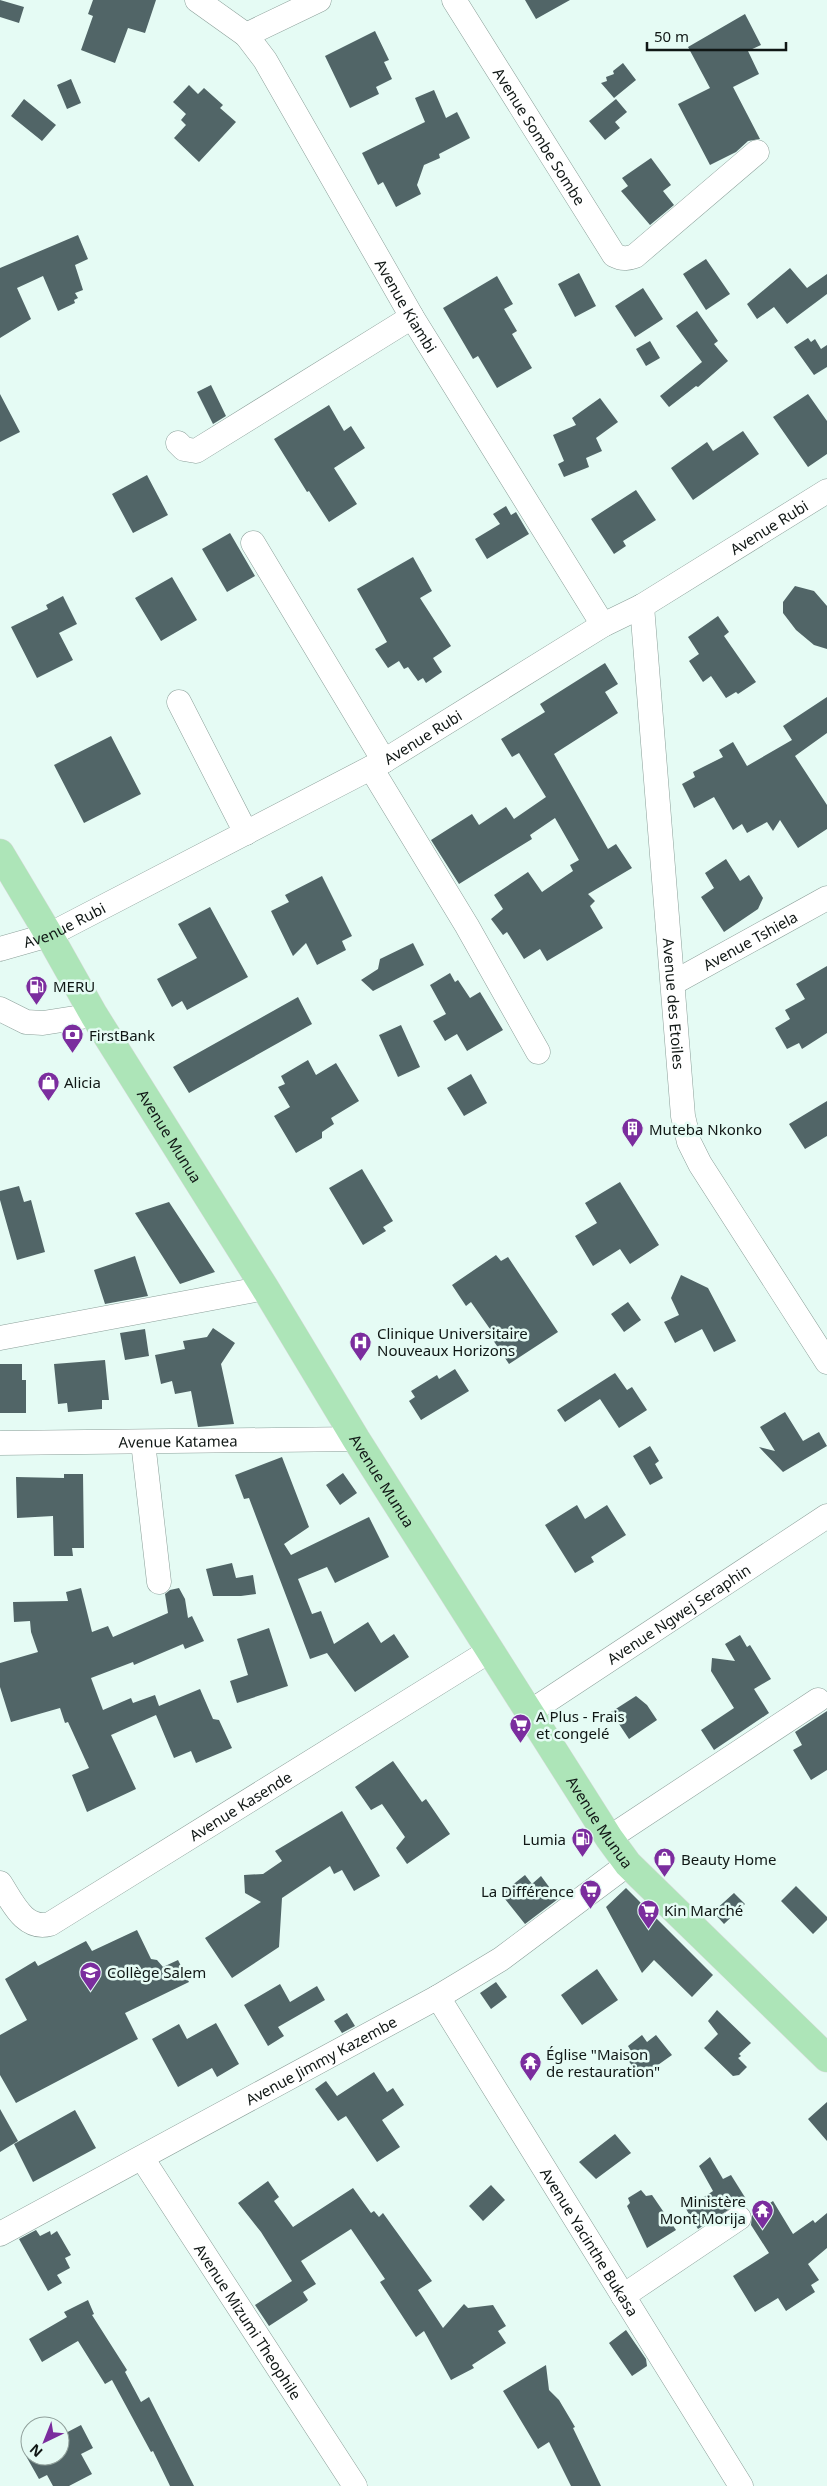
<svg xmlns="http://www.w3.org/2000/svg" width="827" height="2486" viewBox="0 0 827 2486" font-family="'Noto Sans',sans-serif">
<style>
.building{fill:#516567}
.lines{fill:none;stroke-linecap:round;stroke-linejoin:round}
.minor-casing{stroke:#8b9f99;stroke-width:25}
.major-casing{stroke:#d9dada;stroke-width:29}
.minor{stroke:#fff;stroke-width:24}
.major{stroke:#ade5b8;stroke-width:28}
.labels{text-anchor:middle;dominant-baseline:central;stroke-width:5;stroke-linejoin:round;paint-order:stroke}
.street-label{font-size:15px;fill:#101715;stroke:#e5fbf4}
.poi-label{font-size:15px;fill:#101715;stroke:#e5fbf4;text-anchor:start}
</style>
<rect width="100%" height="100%" fill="#e5fbf4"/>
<path class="building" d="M0,0L24,7L19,23L0,17Z
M93,0H156L145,33L128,28L115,63L81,50L93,16L88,14Z
M525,0H570L536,19Z
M745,14L761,45L748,51L759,74L733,87L760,139L748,141L736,152L710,165L678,104L710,88L688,47Z
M375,31L389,60L384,62L392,79L376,87L379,94L350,108L325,56Z
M623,63L636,80L614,98L601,83L607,81L606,77L614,74L613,71Z
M71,79L81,103L67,109L57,85Z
M189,85L198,94L204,88L223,105L220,108L236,122L199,162L174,138L186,125L181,120L186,114L173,102Z
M434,90L446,118L457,112L470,138L439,154L440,158L424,165L417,185L421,194L396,207L383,182L378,185L362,153L425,122L415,98Z
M24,99L56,125L42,141L11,116Z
M616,99L627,112L615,122L620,128L605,140L589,121Z
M651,158L671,185L663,191L674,205L650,225L621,191L628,186L622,178Z
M78,235L88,259L75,265L83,290L75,293L78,298L74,300L75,303L58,311L43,276L17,288L31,319L0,338V268Z
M706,259L730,294L706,310L683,274Z
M790,268L807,288L827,274V294L787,324L774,307L757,319L747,304Z
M579,273L596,306L575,317L558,284Z
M497,276L513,304L504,309L517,331L512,334L532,368L497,388L478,356L473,359L443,308Z
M643,288L663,319L635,337L615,306Z
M697,311L718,341L714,344L728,361L698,387L696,386L669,407L660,396L702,362L676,326Z
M808,338L811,342L815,339L821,349L827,345V367L814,375L794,347Z
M650,341L660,358L646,366L636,349Z
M211,385L226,416L213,424L197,392Z
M0,394L20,432L0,442Z
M808,394L827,421V454L808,467L773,417Z
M600,398L618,422L596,438L602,451L586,458L589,467L564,477L558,464L564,461L553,435L576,425L572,418Z
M329,405L344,431L351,426L365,448L334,468L357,504L329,522L309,491L307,492L274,439Z
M743,431L759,454L693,500L671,468L707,442L713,451Z
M147,475L168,515L133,533L112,494Z
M636,490L656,520L623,541L626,546L614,554L591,519Z
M506,506L511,515L516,512L529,534L487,559L475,539L500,524L493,514Z
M230,533L255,576L227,592L202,549Z
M413,557L432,591L420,598L451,646L433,658L442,672L426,683L423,678L418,681L408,667L404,669L399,661L388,668L375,649L387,642L357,589Z
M172,577L197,620L161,641L135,598Z
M795,586L814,591L827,606V649L814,645L796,630L783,613V602Z
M63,596L77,624L59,633L73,660L37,678L11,627L48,609L46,605Z
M718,616L729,632L724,636L756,682L738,694L736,692L726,698L711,676L703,682L689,661L699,654L688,637Z
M605,663L618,684L605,692L618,713L554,754L608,849L616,844L632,868L588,894L595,901L590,906L603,928L547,961L540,949L524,959L507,932L503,935L491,919L503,909L494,895L528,872L542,892L573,871L570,865L579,860L555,818L530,835L532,839L459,884L431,840L472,814L479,825L506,807L514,819L546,797L519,753L512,757L501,739L545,712L540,704Z
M827,697V733L795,756L827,805V829L798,848L780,820L773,831L767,822L747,833L742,824L733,830L714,797L694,808L682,784L695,777L693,772L723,757L719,750L733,742L747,766L792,740L783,726Z
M111,736L141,794L84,823L54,765Z
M726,859L740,881L749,875L763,898L758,909L724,932L701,897L714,888L705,873Z
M322,876L352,936L342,941L346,950L317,965L306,943L293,956L271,911L289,902L285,895Z
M210,907L248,977L187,1010L182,1001L172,1007L157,979L197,958L178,924Z
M413,943L424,965L373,991L361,980L378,969L380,959Z
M827,966V1033L802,1049L799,1043L787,1049L775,1028L790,1019L785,1010L805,999L796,984Z
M450,973L455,982L458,980L470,998L480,992L503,1030L467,1051L457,1034L445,1041L433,1021L446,1014L430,985Z
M298,997L312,1024L189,1093L173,1067Z
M401,1025L420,1067L398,1077L379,1035Z
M308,1060L316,1075L336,1063L359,1101L331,1118L334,1124L322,1132V1138L296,1153L274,1116L290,1107L278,1087L285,1084L281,1076Z
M471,1074L487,1103L464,1116L447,1088Z
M827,1101V1136L805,1149L789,1124Z
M362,1169L393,1221L383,1227L386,1231L363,1245L329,1188Z
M620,1182L659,1245L630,1264L620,1249L593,1266L575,1236L597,1223L585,1203Z
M19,1186L24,1202L31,1200L45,1252L17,1260L0,1200V1191Z
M169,1202L215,1272L180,1284L135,1213Z
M496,1255L501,1261L508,1257L558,1332L509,1364L487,1331L490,1329L471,1302L466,1306L452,1285Z
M135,1256L148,1296L105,1304L94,1270Z
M681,1275L708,1288L736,1341L714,1352L702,1329L675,1343L664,1322L679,1315L671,1298Z
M628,1302L641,1320L624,1332L611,1314Z
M213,1328L235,1343L221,1364L234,1424L198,1427L191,1391L175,1394L172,1381L161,1384L155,1355L185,1349L183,1341L207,1337Z
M145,1329L149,1356L125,1360L120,1333Z
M105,1360L109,1400H102V1409L68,1412L67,1403L58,1404L54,1364Z
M0,1364H22V1380H26V1413H0Z
M455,1369L469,1391L421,1420L409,1401L415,1397L411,1391L437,1375L439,1379Z
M615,1373L627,1390L632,1387L647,1410L619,1428L600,1399L565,1422L557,1410Z
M785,1412L803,1441L819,1432L827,1446L783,1472L759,1447L775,1451L760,1427Z
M650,1446L659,1461L655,1464L663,1478L650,1485L633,1456Z
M282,1457L309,1527L284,1544L291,1555L369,1517L389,1557L335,1583L327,1567L298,1579L312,1614L321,1611L334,1644L368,1622L381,1643L394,1634L409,1657L355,1692L327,1653L310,1659L249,1498L244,1499L235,1475Z
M343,1473L357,1493L340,1505L326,1485Z
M64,1474H83L84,1548H72L73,1556H54L53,1516L17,1518L16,1477L64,1478Z
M577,1505L585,1519L607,1505L626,1535L591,1557L594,1562L575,1573L545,1525Z
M232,1563L236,1578L253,1575L256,1594L241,1596H213L206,1569Z
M81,1588L92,1632L108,1626L113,1637L168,1613L165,1594L170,1590L179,1588L185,1599L188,1618L192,1616L204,1641L185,1649L183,1644L134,1665L133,1662L91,1678L103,1710L131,1698L133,1703L155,1695L159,1706L200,1689L213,1719L219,1720L232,1748L196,1763L191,1751L174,1758L156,1715L111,1735L136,1789L87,1812L72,1775L89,1768L68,1722L65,1723L60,1708L11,1722L0,1687V1663L38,1652L31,1632L30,1621L14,1622L13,1602L68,1601L66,1592Z
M269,1628L288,1686L237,1703L230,1681L248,1675L237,1639Z
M740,1635L747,1647L750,1645L771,1679L754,1689L769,1713L714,1750L701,1730L734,1708L711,1671L712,1658L735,1661L725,1644Z
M636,1696L647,1705L657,1720L629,1739L611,1712Z
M827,1711V1770L811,1780L793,1750L802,1745L795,1732Z
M393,1761L422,1802L426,1799L450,1834L407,1864L396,1848L405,1837L382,1804L371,1810L355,1787Z
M342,1811L380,1876L354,1891L342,1870L334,1874L330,1866L282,1898L279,1947L232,1978L205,1938L261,1902L245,1893L244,1875L263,1874L282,1861L275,1851Z
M525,1875L532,1884L541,1876L558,1899L525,1924L501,1894Z
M796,1886L827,1917V1920L813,1934L781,1901Z
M626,1888L713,1975L692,1997L654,1960L642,1973L606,1907Z
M734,1893L745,1904L724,1924L713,1912Z
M137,1930L151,1959L157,1960L163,1967L178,1960L189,1982L125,2013L138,2039L16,2103L0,2075V2035L27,2020L5,1979L35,1961L38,1966L86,1941L92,1951Z
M597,1969L618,2000L582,2025L561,1995Z
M496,1982L507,1997L491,2009L480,1993Z
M280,1984L290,2002L317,1986L325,2000L278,2027L284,2036L268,2046L244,2005Z
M717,2010L751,2043L739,2054L741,2056L738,2058L747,2067L739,2075L733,2076L704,2048L718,2034L708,2021Z
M347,2013L355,2026L342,2033L334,2021Z
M216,2023L239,2064L217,2077L212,2068L178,2087L152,2039L179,2024L187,2039Z
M642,2035L647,2042L656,2035L672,2055L641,2077L627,2059L633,2054L628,2046Z
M374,2072L387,2092L393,2088L404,2105L382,2120L400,2147L377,2162L346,2116L338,2121L315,2089L326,2081L337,2096Z
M827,2102V2141L808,2119Z
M0,2109L18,2141L0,2152Z
M75,2110L96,2148L33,2182L14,2144Z
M615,2134L631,2153L596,2179L579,2162Z
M710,2157L723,2179L731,2175L746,2199L698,2229L686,2209L713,2191L699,2166Z
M268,2181L279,2197L274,2201L293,2227L353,2188L371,2213L374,2211L379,2217L383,2213L432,2281L418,2290L443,2328L464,2304L468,2308L493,2305L506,2326L498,2331L506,2343L472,2365L474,2368L451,2380L424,2331L416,2337L380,2282L385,2279L351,2229L301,2261L316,2284L303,2292L308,2300L306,2302L269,2326L255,2305L292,2281L261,2232L238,2203Z
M491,2185L505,2200L483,2221L469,2206Z
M641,2190L646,2196L652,2195L676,2230L647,2248L627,2206L630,2203L628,2198Z
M773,2201L793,2234L813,2220L815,2223L827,2213V2248L808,2264L819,2280L811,2285L815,2292L786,2311L778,2298L755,2312L733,2276L769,2253L751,2225L752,2215Z
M36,2230L40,2236L50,2231L51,2235L57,2231L71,2255L65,2258L70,2268L57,2275L62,2283L48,2291L19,2239Z
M88,2300L94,2314L92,2315L127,2370L125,2372L141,2402L149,2397L194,2486H170L153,2451L151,2452L112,2380L105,2384L78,2341L42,2362L29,2339L67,2317L64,2312Z
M626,2330L646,2359L647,2366L632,2376L609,2343Z
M546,2365L549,2390L559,2400L575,2427L573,2428L601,2486H571L549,2442L538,2449L503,2391Z
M81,2425L93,2448L81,2454L92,2474L69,2486H53L47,2475L39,2479L26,2456H60V2436Z"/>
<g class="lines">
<defs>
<g id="minor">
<path id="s1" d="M197,0L246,35L265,60L412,317L603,625"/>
<path id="s2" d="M454,0L614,255C622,259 627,259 635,256L757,152"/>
<path d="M246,35L319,0"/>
<path d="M178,443L184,449L196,451L412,317"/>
<path d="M253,543L384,761"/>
<path id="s3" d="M642,606L683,1116L689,1142L700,1164L827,1362"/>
<path d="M179,702L246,833"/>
<path d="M371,768L467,926L538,1052"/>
<path id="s4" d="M0,949L49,935L384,761L603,625L642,606L827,491"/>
<path id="s5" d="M673,983L827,898"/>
<path d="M0,1009L26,1022L43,1023L94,1015"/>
<path d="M0,1338L265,1288"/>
<path d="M143,1442L159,1582"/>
<path id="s6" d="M0,1443L356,1439"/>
<path id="s7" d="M530,1712L827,1516"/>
<path d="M609,1838L818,1700"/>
<path id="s8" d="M0,1883C12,1901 24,1931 50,1924L491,1650"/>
<path id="s9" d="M438,1997L741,2486"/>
<path id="s10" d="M142,2158L355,2486"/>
<path id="s11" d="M0,2234L438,1997L501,1959L628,1864"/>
<path d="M623,2296L739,2218"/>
</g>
<g id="major">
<path id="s12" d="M0,853L49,935L94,1015L265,1288L356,1439L609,1838L628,1864L827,2058"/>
</g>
</defs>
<use href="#minor" class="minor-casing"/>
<use href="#major" class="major-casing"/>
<use href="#minor" class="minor"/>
<use href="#major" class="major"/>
</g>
<defs>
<symbol id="fuel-pin" viewBox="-11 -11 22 30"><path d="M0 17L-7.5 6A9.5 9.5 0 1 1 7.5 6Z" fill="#7b2d9e" stroke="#e5fbf4"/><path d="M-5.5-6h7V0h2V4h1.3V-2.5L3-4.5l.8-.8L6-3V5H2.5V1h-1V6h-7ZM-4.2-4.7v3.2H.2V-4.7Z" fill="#fff"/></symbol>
<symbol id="bank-pin" viewBox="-11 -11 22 30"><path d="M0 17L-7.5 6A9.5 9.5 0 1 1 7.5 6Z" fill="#7b2d9e" stroke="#e5fbf4"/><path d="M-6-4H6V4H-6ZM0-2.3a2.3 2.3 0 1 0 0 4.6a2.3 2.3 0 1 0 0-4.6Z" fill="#fff"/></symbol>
<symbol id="shop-pin" viewBox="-11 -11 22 30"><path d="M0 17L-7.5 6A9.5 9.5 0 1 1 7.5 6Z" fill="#7b2d9e" stroke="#e5fbf4"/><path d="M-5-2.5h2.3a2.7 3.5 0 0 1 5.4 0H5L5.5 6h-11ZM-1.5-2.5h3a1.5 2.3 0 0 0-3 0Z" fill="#fff"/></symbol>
<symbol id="building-pin" viewBox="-11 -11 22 30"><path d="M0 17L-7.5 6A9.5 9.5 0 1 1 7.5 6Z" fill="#7b2d9e" stroke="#e5fbf4"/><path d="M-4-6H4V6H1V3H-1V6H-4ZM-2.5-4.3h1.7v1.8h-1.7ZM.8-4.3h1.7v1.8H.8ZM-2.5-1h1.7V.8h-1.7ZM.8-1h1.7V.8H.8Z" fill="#fff"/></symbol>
<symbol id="hospital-pin" viewBox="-11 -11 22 30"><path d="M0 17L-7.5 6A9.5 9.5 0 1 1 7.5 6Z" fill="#7b2d9e" stroke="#e5fbf4"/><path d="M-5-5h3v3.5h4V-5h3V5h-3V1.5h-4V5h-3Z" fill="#fff"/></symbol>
<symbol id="supermarket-pin" viewBox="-11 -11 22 30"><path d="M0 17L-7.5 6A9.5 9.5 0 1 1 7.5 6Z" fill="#7b2d9e" stroke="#e5fbf4"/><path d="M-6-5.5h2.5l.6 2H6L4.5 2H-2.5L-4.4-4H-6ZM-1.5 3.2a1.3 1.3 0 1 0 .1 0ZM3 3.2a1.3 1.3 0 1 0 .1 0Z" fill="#fff"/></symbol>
<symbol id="school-pin" viewBox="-11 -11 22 30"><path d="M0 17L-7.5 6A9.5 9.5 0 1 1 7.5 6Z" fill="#7b2d9e" stroke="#e5fbf4"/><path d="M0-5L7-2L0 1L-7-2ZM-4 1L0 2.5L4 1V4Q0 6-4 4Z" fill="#fff"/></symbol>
<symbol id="temple-pin" viewBox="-11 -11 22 30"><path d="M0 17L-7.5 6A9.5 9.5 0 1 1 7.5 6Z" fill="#7b2d9e" stroke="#e5fbf4"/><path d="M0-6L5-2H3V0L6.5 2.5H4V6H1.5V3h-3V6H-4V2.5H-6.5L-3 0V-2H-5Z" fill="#fff"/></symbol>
</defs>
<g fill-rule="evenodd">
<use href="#fuel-pin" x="24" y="974" width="25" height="34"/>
<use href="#bank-pin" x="60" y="1022" width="25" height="34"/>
<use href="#shop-pin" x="36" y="1070" width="25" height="34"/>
<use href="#building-pin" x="620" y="1116" width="25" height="34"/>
<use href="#hospital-pin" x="348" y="1330" width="25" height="34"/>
<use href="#supermarket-pin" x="508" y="1712" width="25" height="34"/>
<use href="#fuel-pin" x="570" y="1826" width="25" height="34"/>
<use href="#shop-pin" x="652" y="1846" width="25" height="34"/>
<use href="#supermarket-pin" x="578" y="1878" width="25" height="34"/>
<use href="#supermarket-pin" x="636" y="1898" width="25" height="34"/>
<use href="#school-pin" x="78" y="1960" width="25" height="34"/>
<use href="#temple-pin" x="518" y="2050" width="25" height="34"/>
<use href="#temple-pin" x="750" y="2198" width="25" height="34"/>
</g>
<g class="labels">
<g class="street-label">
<text stroke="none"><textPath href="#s2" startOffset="161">Avenue Sombe Sombe</textPath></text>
<text stroke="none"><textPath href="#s1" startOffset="375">Avenue Kiambi</textPath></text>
<text stroke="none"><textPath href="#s4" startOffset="879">Avenue Rubi</textPath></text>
<text stroke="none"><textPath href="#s4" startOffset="474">Avenue Rubi</textPath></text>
<text stroke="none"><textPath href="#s4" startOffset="69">Avenue Rubi</textPath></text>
<text stroke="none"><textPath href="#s5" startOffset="88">Avenue Tshiela</textPath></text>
<text stroke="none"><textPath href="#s3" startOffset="399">Avenue des Etoiles</textPath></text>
<text stroke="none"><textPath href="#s12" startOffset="330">Avenue Munua</textPath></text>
<text stroke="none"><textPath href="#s6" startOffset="178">Avenue Katamea</textPath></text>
<text stroke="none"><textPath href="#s12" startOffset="735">Avenue Munua</textPath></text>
<text stroke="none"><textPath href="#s7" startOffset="178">Avenue Ngwej Seraphin</textPath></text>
<text stroke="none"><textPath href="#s8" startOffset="294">Avenue Kasende</textPath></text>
<text stroke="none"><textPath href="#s12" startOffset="1140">Avenue Munua</textPath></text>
<text stroke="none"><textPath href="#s11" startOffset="365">Avenue Jimmy Kazembe</textPath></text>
<text stroke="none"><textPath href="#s9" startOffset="288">Avenue Yacinthe Bukasa</textPath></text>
<text stroke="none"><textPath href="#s10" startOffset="195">Avenue Mizumi Theophile</textPath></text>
</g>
<g class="poi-label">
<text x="53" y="986">MERU</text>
<text x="89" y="1035">FirstBank</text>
<text x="64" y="1082">Alicia</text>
<text x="649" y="1129">Muteba Nkonko</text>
<text x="377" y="1333">Clinique Universitaire<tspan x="377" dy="17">Nouveaux Horizons</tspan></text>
<text x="536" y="1716">A Plus - Frais<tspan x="536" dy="17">et congelé</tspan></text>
<text x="566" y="1839" text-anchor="end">Lumia</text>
<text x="681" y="1859">Beauty Home</text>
<text x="574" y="1891" text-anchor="end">La Différence</text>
<text x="664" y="1910">Kin Marché</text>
<text x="107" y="1972">Collège Salem</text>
<text x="546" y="2054">Église "Maison<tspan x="546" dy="17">de restauration"</tspan></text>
<text x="746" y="2201" text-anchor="end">Ministère<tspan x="746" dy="17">Mont Morija</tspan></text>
</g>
</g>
<g transform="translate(45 2441) rotate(223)"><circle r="24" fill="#e5fbf4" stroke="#90a09b"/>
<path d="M0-4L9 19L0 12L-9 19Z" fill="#7b2d9e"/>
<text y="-8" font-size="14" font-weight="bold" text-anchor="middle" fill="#101715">N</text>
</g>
<path d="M647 42v8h139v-8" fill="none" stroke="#101715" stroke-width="2.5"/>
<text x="654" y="42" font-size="15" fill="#101715" stroke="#e5fbf4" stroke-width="4" paint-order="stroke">50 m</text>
</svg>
